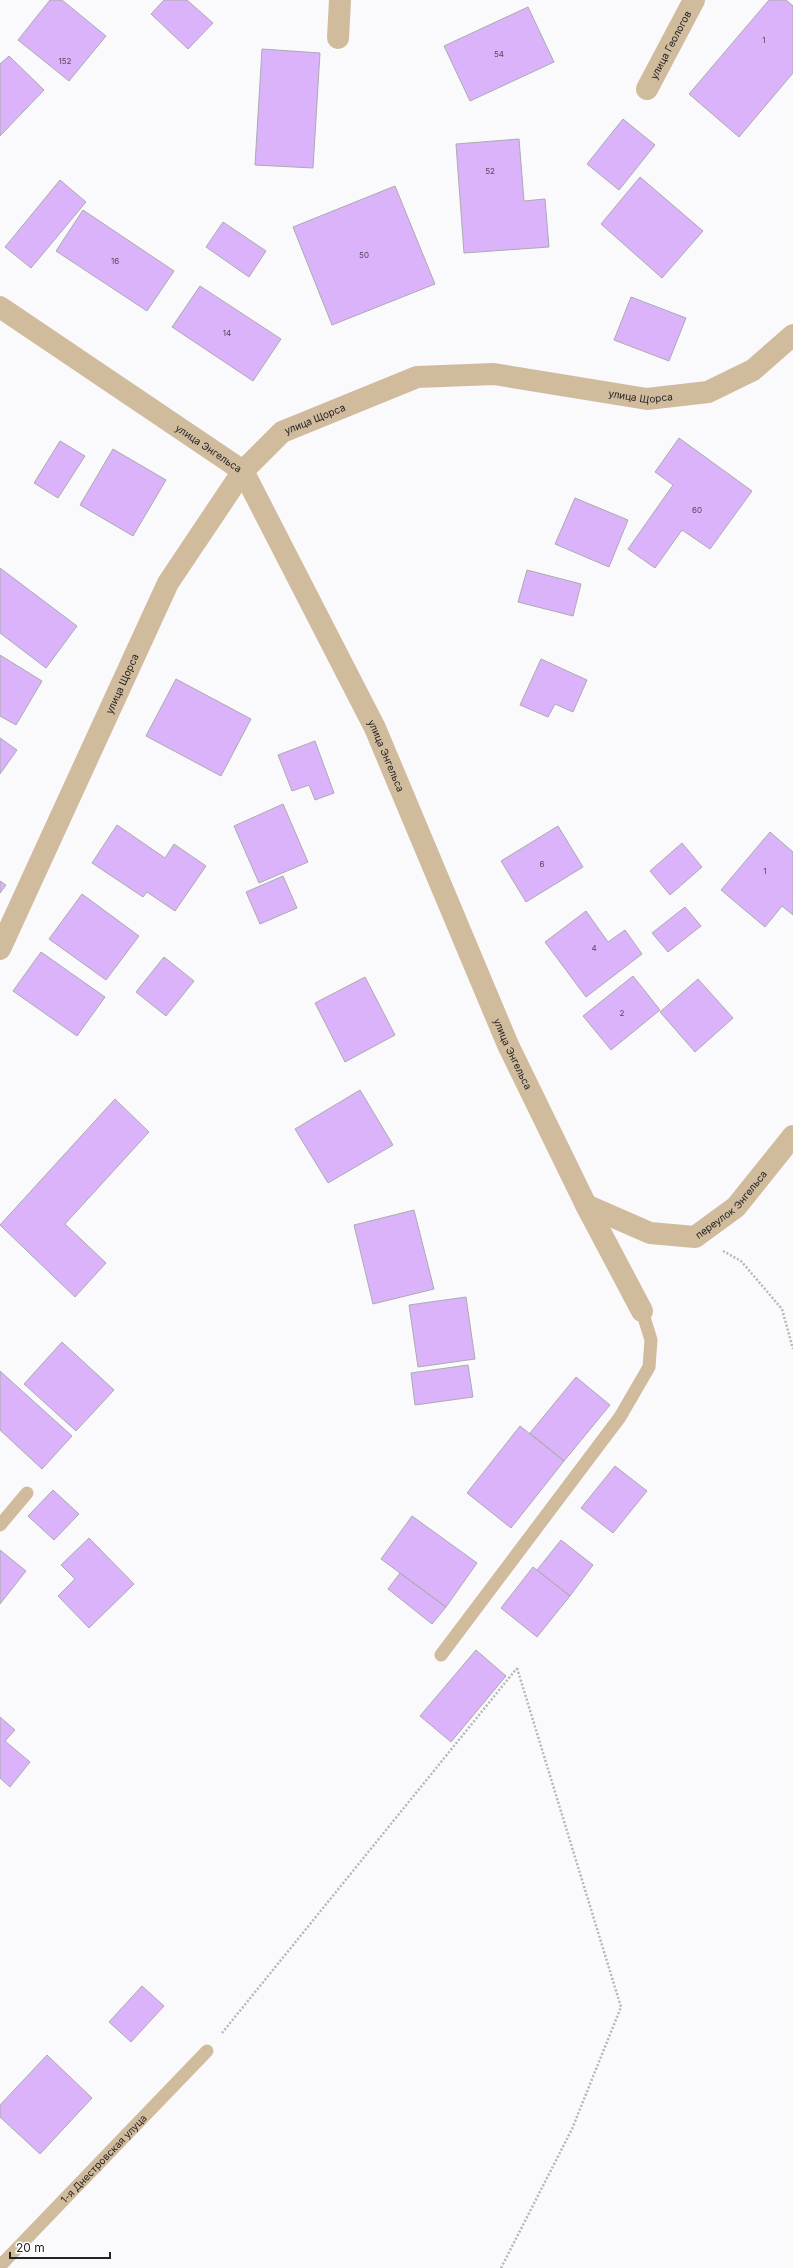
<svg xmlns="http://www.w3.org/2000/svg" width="793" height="2268" viewBox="0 0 793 2268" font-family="Inter,sans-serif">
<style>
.building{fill:#dab3fb;stroke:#acabae}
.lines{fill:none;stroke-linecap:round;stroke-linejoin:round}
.path{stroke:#b7b6b8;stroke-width:2.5;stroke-dasharray:2 2;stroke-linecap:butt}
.lane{stroke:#d1bb9d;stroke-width:13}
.street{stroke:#d1bb9d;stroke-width:22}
.labels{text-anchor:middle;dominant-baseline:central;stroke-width:3.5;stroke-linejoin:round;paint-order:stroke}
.number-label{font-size:8px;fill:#52485a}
.street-label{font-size:10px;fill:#252425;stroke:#fff}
</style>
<rect width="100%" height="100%" fill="#faf9fc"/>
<path class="building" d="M50,0H62L106,36L69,81L18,40Z
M164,0H187L213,23L188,49L151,14Z
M769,0H786L793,6V73L739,137L689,94Z
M528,7L554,62L470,101L444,46Z
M262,49L320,53L313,168L255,165Z
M9,56L44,90L0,136V64Z
M623,119L655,145L619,190L587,164Z
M519,139L524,201L545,199L549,247L464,253L456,144Z
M640,177L703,231L662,278L601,224Z
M60,180L86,202L31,268L5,247Z
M395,186L435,284L332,325L293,227Z
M83,210L174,271L147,311L56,251Z
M223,222L266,251L249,277L206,247Z
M200,286L281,339L253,381L172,327Z
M631,297L686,318L669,361L614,340Z
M679,438L752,491L710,549L682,530L655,568L628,549L673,485L655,472Z
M60,441L85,456L58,498L34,483Z
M113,449L166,480L133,536L80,505Z
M575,498L628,520L609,567L555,544Z
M0,568L77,626L46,668L0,633Z
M527,570L581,584L573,616L518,602Z
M0,655L42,681L16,725L0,716Z
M541,659L587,680L573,712L555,704L548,717L520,705Z
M176,679L251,719L221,776L146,736Z
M0,738L17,750L0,774Z
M315,741L334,793L315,800L309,785L292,791L278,755Z
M283,804L308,862L259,883L234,826Z
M117,825L165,858L174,844L206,866L175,911L147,892L143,897L92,863Z
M558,826L583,867L526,902L501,861Z
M770,832L793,852V915L782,906L765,927L721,890Z
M682,843L702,867L670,895L650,871Z
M283,876L297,908L260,924L246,892Z
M0,881L6,885L0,893Z
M82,894L139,936L106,980L49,939Z
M685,907L701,926L668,952L652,933Z
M586,911L608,942L625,930L642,954L586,997L545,942Z
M41,952L105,997L77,1036L13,991Z
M164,957L194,981L166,1016L136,992Z
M633,976L660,1010L611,1050L583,1016Z
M365,977L395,1035L345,1062L315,1003Z
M698,979L733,1018L695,1052L660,1012Z
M360,1090L393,1145L328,1183L295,1129Z
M115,1099L149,1132L65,1224L106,1263L75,1297L0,1225Z
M414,1210L434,1289L373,1304L354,1225Z
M466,1297L475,1359L418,1367L409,1305Z
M62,1342L114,1390L76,1431L24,1384Z
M468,1365L473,1397L415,1405L411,1373Z
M0,1371L72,1436L42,1469L0,1430Z
M576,1377L610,1405L564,1461L530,1433Z
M520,1426L564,1461L511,1528L467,1493Z
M615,1466L647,1491L613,1533L581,1508Z
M53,1490L79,1514L54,1540L28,1516Z
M412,1516L477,1563L446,1607L381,1559Z
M89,1538L134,1584L89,1628L58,1596L75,1579L61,1565Z
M561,1540L593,1565L570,1596L537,1570Z
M0,1550L26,1571L0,1604Z
M533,1567L570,1596L537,1637L501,1608Z
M400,1573L446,1607L432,1624L388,1589Z
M476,1650L506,1676L451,1742L420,1716Z
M0,1717L15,1730L5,1741L30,1762L10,1787L0,1778Z
M142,1986L164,2006L131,2042L109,2022Z
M47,2055L92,2098L40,2154L0,2117V2105Z"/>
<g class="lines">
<path class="path" d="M723,1251L741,1261L782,1309L793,1349
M222,2033L517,1668
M501,2268L572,2129L621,2007L517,1668"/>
<g class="lane">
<path d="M0,1525L27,1493"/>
<path d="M441,1655L620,1417L649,1367L651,1340L642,1311"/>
<path id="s1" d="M0,2266L207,2051"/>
</g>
<g class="street">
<path d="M338,38L340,0"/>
<path id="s2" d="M647,89L694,0"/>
<path id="s3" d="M0,307L243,471L375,728L508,1045L586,1205L642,1311"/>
<path id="s4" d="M0,949L168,583L243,471L282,432L417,377L494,374L647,399L708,392L753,370L793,335"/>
<path id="s5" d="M586,1205L650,1233L695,1237L736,1207L793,1136"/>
</g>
</g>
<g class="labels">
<g class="number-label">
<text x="764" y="40">1</text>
<text x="499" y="54">54</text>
<text x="65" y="61">152</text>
<text x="490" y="171">52</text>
<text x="364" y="255">50</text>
<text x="115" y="261">16</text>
<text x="227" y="333">14</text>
<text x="697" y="510">60</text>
<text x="542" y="864">6</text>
<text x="765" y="871">1</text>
<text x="594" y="948">4</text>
<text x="622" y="1013">2</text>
</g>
<g class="street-label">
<text stroke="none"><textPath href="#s2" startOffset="50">улица Геологов</textPath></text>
<text stroke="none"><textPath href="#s4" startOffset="964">улица Щорса</textPath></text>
<text stroke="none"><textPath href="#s4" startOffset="628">улица Щорса</textPath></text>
<text stroke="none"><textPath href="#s3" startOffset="252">улица Энгельса</textPath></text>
<text stroke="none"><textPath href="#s4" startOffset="292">улица Щорса</textPath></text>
<text stroke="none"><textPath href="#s3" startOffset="612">улица Энгельса</textPath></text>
<text stroke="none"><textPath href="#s3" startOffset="936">улица Энгельса</textPath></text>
<text stroke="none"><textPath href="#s5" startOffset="164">переулок Энгельса</textPath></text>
<text stroke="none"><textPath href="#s1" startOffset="149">1-я Днестровская улуца</textPath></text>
</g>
</g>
<path d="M10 2252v6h100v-6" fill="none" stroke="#252425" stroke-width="2"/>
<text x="16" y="2252" font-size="12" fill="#252425" stroke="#ffffff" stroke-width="3" paint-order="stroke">20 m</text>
</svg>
